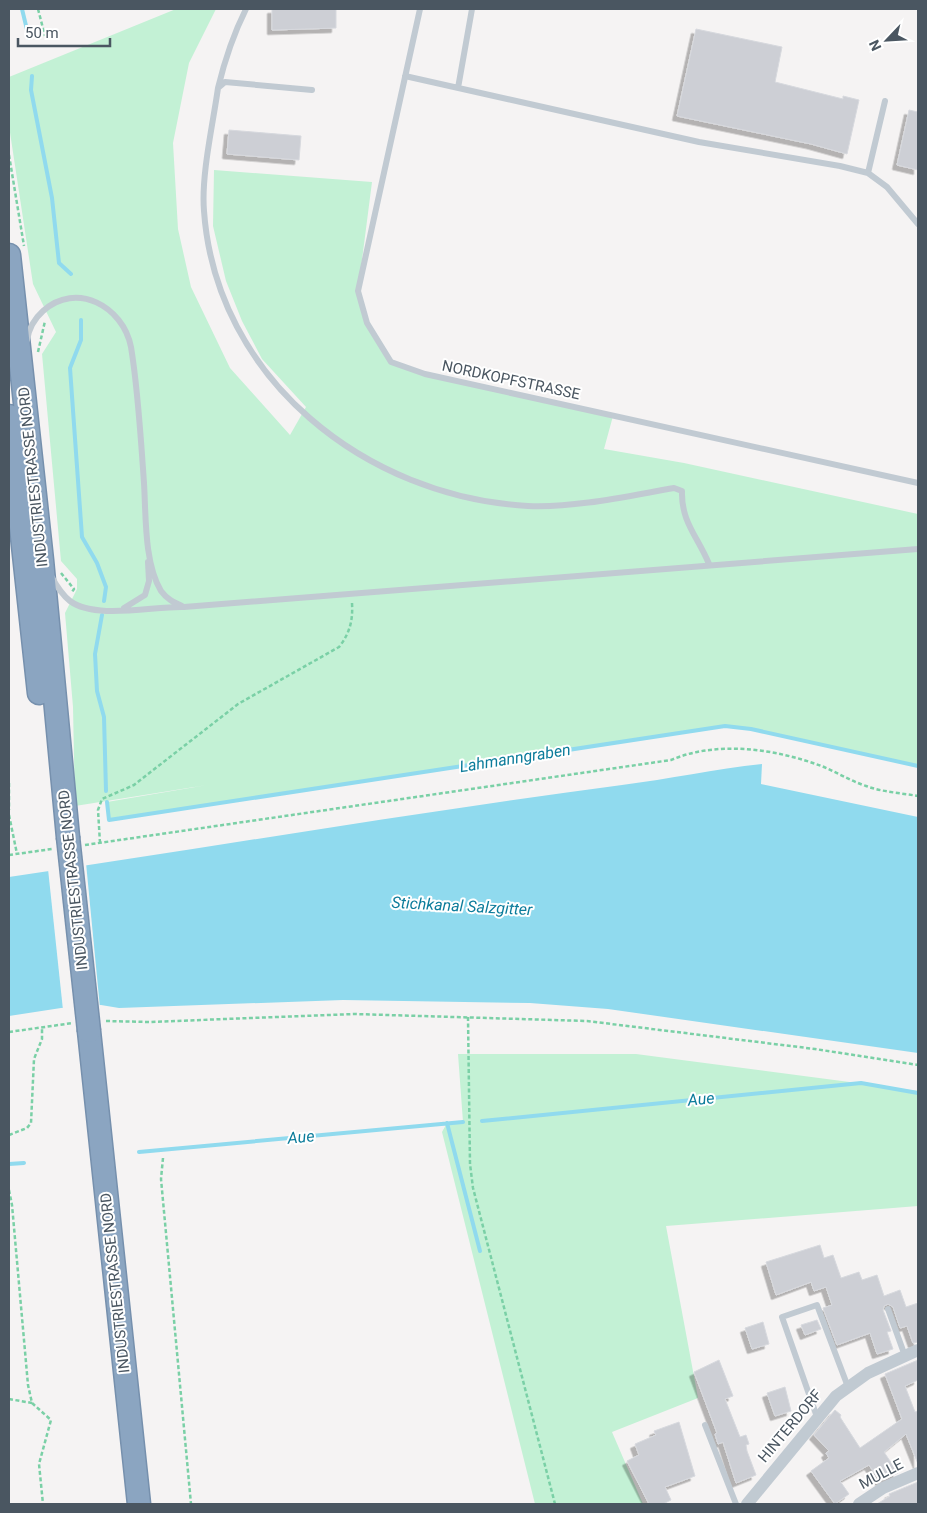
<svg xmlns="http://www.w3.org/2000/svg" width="927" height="1513" viewBox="0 0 927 1513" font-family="Roboto,sans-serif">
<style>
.green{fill:#c3f1d5}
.water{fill:#90daee}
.pier{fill:#f5f3f3}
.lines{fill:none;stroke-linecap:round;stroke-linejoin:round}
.stream{stroke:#90daee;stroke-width:4}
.building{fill:#cdcfd5;stroke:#d7d9de;filter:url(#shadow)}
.highway-casing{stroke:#7690ad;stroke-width:25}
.path{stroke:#7ad0a6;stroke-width:2.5;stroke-dasharray:4 2.5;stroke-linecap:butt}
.lane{stroke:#c1cad2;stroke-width:6}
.street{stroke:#c1cad2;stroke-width:12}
.highway{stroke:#8ba5c1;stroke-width:22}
.highway-bridge-casing{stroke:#7690ad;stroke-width:25;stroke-linecap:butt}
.highway-bridge{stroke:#8ba5c1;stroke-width:22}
.labels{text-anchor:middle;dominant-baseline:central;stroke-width:4;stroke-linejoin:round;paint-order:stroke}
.street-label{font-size:15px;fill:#4a5661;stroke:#fff}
.water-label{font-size:16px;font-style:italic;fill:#0c7c9b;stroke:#fff}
</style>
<defs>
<filter id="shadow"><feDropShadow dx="-4.5" dy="4.5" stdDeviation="0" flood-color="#0004"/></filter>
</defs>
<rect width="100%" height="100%" fill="#f5f3f3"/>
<path class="green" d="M176,9H216L189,63L173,143L178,229L191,287L230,368L290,435L306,407L262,359L242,321L226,281L213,226L214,170L372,182L358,291L367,323L391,362L425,374L613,416L604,449L684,463L918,514V766L751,729L725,726L109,820L107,802L207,785L75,806L73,707L65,613L77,589V579L61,561L42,354L56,332L33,284L9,126V77Z
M458,1054H636L918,1091V1206L666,1226L698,1398L612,1432L643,1504H535L442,1132L447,1123L463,1122Z"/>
<path class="water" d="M762,764L761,784L918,817V1053L608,1009L530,1003L343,1000L119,1008L101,1005L61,1008L9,1016V877C213,847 417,812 622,785C669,779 715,769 762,764Z"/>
<path class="pier" d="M86,863L100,1008L63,1010L48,869Z"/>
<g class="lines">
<path class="stream" d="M22,9L29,38
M32,76L31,90L52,198L59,263L71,274
M81,320V340L70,368L82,537L97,563L106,587L104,601
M102,615L95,654L97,691L104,717L106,791
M107,802L109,820L725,726L751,729L918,766
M482,1121L861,1083L918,1093
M447,1123L480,1251
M139,1152L463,1122
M9,1164L24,1163"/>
</g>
<path class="building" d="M272,9H336V28L272,30Z
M696,29L782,47L775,82L843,99V96L859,100L847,154L811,144L677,116Z
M909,110L918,112V170L897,165Z
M229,130L301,136L299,160L227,154Z
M820,1245L824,1258L833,1255L841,1278L859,1272L862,1280L877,1275L884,1296L900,1290L906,1307L918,1303V1342L913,1343L907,1326L900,1328L893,1307L888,1304L884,1306L883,1310L891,1331L887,1332L893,1349L877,1354L870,1333L837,1345L823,1308L832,1305L826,1287L814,1291L811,1282L776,1295L766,1262Z
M817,1320L821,1329L805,1335L801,1325Z
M763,1322L769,1344L752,1349L745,1328Z
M719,1360L733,1396L725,1399L740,1437L746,1435L749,1444L746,1445L747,1451L756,1475L736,1483L723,1442L718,1444L715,1434L717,1433L694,1372Z
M918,1360V1380L905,1386L915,1412L918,1411V1464L906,1434L884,1452L898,1473L880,1481L869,1465L840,1481L849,1494L835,1504L811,1471L829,1458L826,1453L829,1451L814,1435L835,1410L841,1415L840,1417L860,1448L902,1419L885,1374Z
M785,1387L791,1411L775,1416L767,1393Z
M679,1422L695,1476L665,1487L671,1500L663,1504H649L627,1461L639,1455L635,1444L656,1435L654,1431Z
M918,1482V1504H877L890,1496L889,1494Z"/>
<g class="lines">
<defs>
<path id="highway" d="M9,255L42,560L68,837
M9,416L39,693
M89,1031L139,1504"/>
</defs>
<use href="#highway" class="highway-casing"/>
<path class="path" d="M38,9L45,36
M9,155L24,246
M38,352L45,321
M61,573L74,589L72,592
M9,783V810
M9,815L17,854
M100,843L98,810L102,799L134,785L238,704L339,647C350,633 353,620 352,603
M85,845L671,760C718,740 777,749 824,767C838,773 851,781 866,786C882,792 901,793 918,796
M9,855L52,849
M468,1017L470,1164L473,1188L555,1504
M106,1021L149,1022L354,1014L587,1021L815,1049L918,1065
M9,1032L73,1023
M9,1135L27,1128L31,1123L34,1059L42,1039V1028
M163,1158L161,1179L191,1504
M9,1190L12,1205L28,1385L32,1403L51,1420L39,1464L43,1504
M9,1399L32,1403"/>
<path class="lane" d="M420,9L358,291L367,323L391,362L425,374L918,483
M405,76L699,142L840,166L868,173L887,187L918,224
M218,88C225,59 233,35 246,9
M458,88L472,9
M312,90L225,82L218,88C213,124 201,175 204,211C216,379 366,497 528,506C575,508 628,496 674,488L682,491C681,522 698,537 709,564
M868,173L885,101
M27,340C29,328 34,319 43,311C76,281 123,306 131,347C138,389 141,441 144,483C146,515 144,563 161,591C167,599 173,602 182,606
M51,576C56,585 62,595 70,601C96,620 153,606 184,607L918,549
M124,608L145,595L149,581L148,562
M888,1309L905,1356
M817,1417L782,1317L817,1305L848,1387
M705,1425L736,1504"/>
<path class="street" d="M747,1504L836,1396L868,1373L918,1350
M859,1504L883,1488L918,1473"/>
<use href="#highway" class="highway"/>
<defs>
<path id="highway-bridge" d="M68,837L89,1031"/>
</defs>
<use href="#highway-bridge" class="highway-bridge-casing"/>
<use href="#highway-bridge" class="highway-bridge"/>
</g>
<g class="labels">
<g class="street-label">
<text transform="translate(511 380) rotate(12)">NORDKOPFSTRASSE</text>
<text transform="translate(33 477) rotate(-96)">INDUSTRIESTRASSE NORD</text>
<text transform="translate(73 880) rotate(-96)">INDUSTRIESTRASSE NORD</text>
<text transform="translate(115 1283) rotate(-96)">INDUSTRIESTRASSE NORD</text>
<text transform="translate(790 1426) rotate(-50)">HINTERDORF</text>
<text transform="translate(881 1474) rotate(-28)">MULLE</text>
</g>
<g class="water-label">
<text transform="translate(515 758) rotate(-9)">Lahmanngraben</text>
<text transform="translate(462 906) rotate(3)">Stichkanal Salzgitter</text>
<text transform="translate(701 1099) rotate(-6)">Aue</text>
<text transform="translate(301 1137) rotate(-5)">Aue</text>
</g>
</g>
<rect width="927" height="1513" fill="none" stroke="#4a5661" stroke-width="20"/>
<g transform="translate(887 40) rotate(245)" stroke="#ffffff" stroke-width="4" paint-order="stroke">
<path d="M0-4L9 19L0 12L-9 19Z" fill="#4a5661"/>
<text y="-8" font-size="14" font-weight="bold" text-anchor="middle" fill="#4a5661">N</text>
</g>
<path d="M18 38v8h92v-8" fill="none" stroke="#4a5661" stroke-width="2.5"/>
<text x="25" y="38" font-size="15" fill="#4a5661" stroke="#ffffff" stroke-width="4" paint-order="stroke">50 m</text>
</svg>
